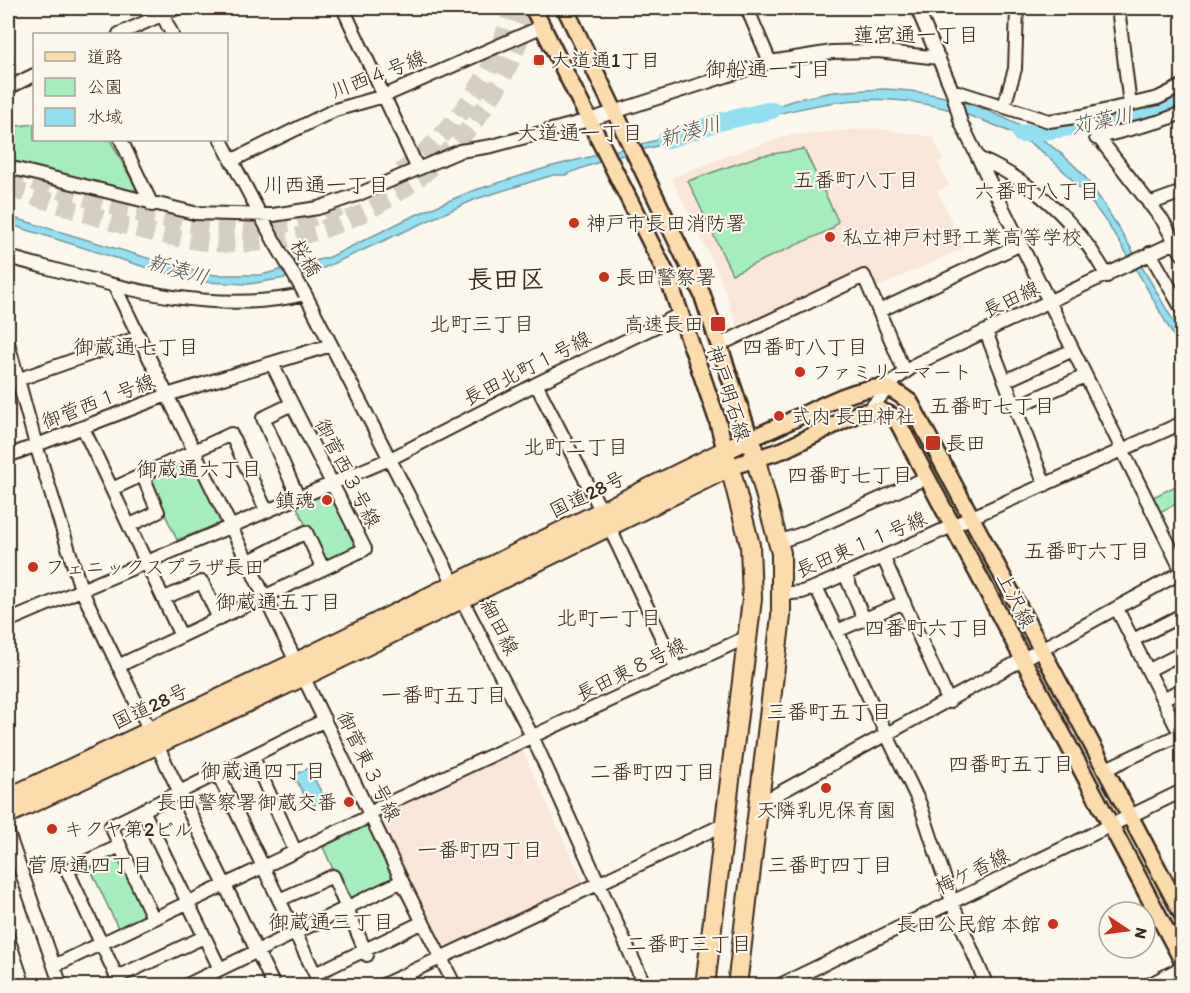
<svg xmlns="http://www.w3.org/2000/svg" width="1190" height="993" viewBox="0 0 1190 993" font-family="Itim,'Klee One',sans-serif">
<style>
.built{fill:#fae6d9}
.green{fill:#a4edbc;stroke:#708c6d;stroke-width:1.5}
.water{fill:#92dff2;stroke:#6f979d;stroke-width:1.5}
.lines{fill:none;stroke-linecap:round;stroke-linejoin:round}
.river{stroke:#92dff2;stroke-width:18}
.highway-tunnel{stroke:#d5cec3;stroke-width:18;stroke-dasharray:18 9;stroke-linecap:butt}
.minor-casing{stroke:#3b2a1e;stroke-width:16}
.major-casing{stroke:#3b2a1e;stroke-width:20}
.highway-casing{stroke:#3b2a1e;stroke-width:22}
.minor{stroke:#fbf7ec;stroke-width:12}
.major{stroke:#fddcac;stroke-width:15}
.highway{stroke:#fddcac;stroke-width:18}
.rail{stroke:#3b2a1e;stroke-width:3;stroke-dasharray:9 4.5;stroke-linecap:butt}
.minor-bridge-casing{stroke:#3b2a1e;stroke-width:16;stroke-linecap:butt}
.minor-bridge{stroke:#fbf7ec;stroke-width:12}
.poi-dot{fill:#c8321e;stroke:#fbf7ec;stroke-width:2}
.labels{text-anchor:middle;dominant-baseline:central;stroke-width:4.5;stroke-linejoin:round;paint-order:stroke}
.poi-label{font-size:20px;fill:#3b2a1e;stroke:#fbf7ec;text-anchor:start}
.street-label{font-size:20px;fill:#3b2a1e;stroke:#fbf7ec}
.neighbourhood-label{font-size:21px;fill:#3b2a1e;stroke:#fbf7ec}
.water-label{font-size:21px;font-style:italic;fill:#515753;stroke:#fbf7ec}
.district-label{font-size:26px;font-weight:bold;fill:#3b2a1e;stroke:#fbf7ec}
</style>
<rect width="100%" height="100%" fill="#fbf7ec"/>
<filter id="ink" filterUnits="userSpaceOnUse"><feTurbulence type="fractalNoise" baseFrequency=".0167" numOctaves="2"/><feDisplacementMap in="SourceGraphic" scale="12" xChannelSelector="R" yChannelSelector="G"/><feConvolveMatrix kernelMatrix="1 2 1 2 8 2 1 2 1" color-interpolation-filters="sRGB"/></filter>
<g filter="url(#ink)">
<path class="built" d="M875,128L933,137L943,160L938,163L949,185L938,192L964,248L876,288L868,271L740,333L718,273L671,178L737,152L790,135Z
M522,749L584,884L450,948L440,945L381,823L383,813Z"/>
<path class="green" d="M34,124V140H110L136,188L132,192L9,160L8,127Z
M804,149L838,221L832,229L732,274L688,181L759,156Z
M189,460L192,461L220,518L219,524L177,540L150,482L151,477Z
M1182,483V501L1158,513L1151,498Z
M332,492L357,542L355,550L329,561L322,560L296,505Z
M365,826H371L395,874L392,881L354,901L346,898L323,847Z
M113,854L119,855L146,913L145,917L119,930L89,866Z"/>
<path class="water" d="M883,89C954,91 1028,119 1078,169C1093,185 1103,204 1115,222C1138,259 1160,298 1182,336V351C1144,285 1111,213 1053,161C1030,139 999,126 970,116C871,81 801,108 704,134C658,146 609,156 565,175H553L476,199L310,274L249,284L204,282L151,269L8,224V216L184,269L215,275H261L330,257L411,217L472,191L549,167L718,125L798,99L833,92Z
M309,768L325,800L310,807L294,775Z"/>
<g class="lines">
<path class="river" d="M1021,134L1099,123L1182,100
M666,140L719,122L772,110"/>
<path class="highway-tunnel" d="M401,172C453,132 497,73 512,8
M8,173C116,206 234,258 346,204
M8,188C76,209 146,238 218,243C362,252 497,145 529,8"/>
<defs>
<path id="minor" d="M159,8L172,34
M343,8L417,167
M747,8L770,62
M917,8L952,90L961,123L1182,571
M1118,8L1130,105
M119,34L177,8
M8,88L34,75
M952,90L1049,121L1082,116L1158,98L1182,86
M1004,106L1015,69L1017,8
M1082,116L1163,221L1182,254
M1096,138L1161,121L1182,113
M121,140L152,205
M221,140L274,241
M978,158C1034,182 1078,223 1107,276
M231,161L335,110L384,96L541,27
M8,167L194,213L273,215L318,208L359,194L460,151L492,146L589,120L770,62L832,52L878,51L939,58
M1149,204L1182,192
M1150,253L1182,309
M8,257C103,282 206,318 305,294L532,736L645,986
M114,285L402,881L455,986
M879,311L1021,244
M986,332L1045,485
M8,343L36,445L81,589L274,986
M721,344L864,276L904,371
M17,380L139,337
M1005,381L1073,350
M536,384L602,512L676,668
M292,404L263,418L298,497
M1016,407L1085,376
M869,410L896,379L918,363L1182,239
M83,428L181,636
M8,456L167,395L331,345
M112,489L231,434L266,510
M130,525L158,512L143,476
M778,542L804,533L928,477
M883,557L949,702
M249,561L306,532L323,569
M845,574L864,619
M816,587L920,804L955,910L987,986
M782,594L802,592L816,587L1182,423
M164,598L202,582L219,619
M1117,609L1176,726L1181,728
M8,621L392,458L536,384L681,314
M837,631L904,602
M1133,640L1182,615
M118,666L365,549L272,364
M1149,670L1182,653
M1163,699L1182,689
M253,757L295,851
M1106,769L1179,735L1182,727
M218,774L321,986
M759,804L1182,572
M143,810L220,969
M8,833L61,986
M120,846L67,870L121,986
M279,900L333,876L367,955
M153,918L111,826L325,720
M8,938L24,986
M54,966L364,819L380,807L747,637
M315,974L423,922
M117,977L204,937
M185,986L402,881
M381,986L725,824
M778,986L1182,791
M1147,986L1182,967"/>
<path id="major" d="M533,8L667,275L717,419L730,467L783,450L859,413L879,410L895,417L1182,960
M565,8L702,294L750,438C789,426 849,384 886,388C895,390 903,397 910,402L1182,914"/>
<path id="highway" d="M8,798L297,662L750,438L781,553V616L737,986
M8,814L317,670L730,467L750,545L752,599L705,986"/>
</defs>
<use href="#minor" class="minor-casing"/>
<use href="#major" class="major-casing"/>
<use href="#highway" class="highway-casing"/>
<use href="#minor" class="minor"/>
<use href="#major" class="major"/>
<use href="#highway" class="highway"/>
<path class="rail" d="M8,956L17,986"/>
<defs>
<path id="minor-bridge" d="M274,241L305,294"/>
</defs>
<use href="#minor-bridge" class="minor-bridge-casing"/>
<use href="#minor-bridge" class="minor-bridge"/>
</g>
</g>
<g class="poi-dot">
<rect x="533" y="54" width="12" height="12" rx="3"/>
<circle cx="574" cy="223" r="6"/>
<circle cx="830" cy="237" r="6"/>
<circle cx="604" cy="277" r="6"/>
<rect x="710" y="316" width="16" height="16" rx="3"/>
<circle cx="800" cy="372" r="6"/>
<circle cx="779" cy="416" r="6"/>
<rect x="925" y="435" width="16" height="16" rx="3"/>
<circle cx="327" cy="500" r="6"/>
<circle cx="33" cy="567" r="6"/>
<circle cx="826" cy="788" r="6"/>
<circle cx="349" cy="802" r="6"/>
<circle cx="52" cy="829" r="6"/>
<circle cx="1053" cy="924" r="6"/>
</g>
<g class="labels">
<g class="poi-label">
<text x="551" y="60">大道通1丁目</text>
<text x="586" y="223">神戸市長田消防署</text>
<text x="842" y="237">私立神戸村野工業高等学校</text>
<text x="616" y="277">長田警察署</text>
<text x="704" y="324" text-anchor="end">高速長田</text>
<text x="812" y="372">ファミリーマート</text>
<text x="791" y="416">式内 長田神社</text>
<text x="946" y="443">長田</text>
<text x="315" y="500" text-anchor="end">鎮魂</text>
<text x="45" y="567">フェニックスプラザ長田</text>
<text x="337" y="802" text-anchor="end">長田警察署御蔵交番</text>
<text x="826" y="810" text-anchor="middle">天隣乳児保育園</text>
<text x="64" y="829">キクヤ第2ビル</text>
<text x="1041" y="924" text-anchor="end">長田公民館 本館</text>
</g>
<g class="street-label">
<text transform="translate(378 74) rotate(-21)">川西４号線</text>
<text transform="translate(306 258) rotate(59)">桜橋</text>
<text transform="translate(1011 299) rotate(-25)">長田線</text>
<text transform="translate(527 368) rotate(-27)">長田北町１号線</text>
<text transform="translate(729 393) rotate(72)">神戸明石線</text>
<text transform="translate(98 401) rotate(-21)">御菅西１号線</text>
<text transform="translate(348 473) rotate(63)">御菅西３号線</text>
<text transform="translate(587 494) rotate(-26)">国道28号</text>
<text transform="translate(861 544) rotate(-23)">長田東１１号線</text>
<text transform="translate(1016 600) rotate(63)">上沢線</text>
<text transform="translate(500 627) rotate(63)">細田線</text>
<text transform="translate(631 669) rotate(-26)">長田東８号線</text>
<text transform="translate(150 706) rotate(-25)">国道28号</text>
<text transform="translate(369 766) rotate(64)">御菅東３号線</text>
<text transform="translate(972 871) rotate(-26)">梅ケ香線</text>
</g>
<g class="neighbourhood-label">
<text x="916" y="34">蓮宮通一丁目</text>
<text x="768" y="68">御船通一丁目</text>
<text x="580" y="132">大道通一丁目</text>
<text x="856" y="179">五番町八丁目</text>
<text x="326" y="184">川西通一丁目</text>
<text x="1037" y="190">六番町八丁目</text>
<text x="482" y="323">北町三丁目</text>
<text x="136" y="346">御蔵通七丁目</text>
<text x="805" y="346">四番町八丁目</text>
<text x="992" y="405">五番町七丁目</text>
<text x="576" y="446">北町二丁目</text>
<text x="199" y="468">御蔵通六丁目</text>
<text x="850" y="474">四番町七丁目</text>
<text x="1087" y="550">五番町六丁目</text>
<text x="278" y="601">御蔵通五丁目</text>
<text x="609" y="617">北町一丁目</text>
<text x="927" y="627">四番町六丁目</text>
<text x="444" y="694">一番町五丁目</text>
<text x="829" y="711">三番町五丁目</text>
<text x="1011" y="763">四番町五丁目</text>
<text x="263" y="770">御蔵通四丁目</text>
<text x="653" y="771">二番町四丁目</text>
<text x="480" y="849">一番町四丁目</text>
<text x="90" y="864">菅原通四丁目</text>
<text x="830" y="864">三番町四丁目</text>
<text x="331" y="921">御蔵通三丁目</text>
<text x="689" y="943">二番町三丁目</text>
</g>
<g class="water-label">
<text transform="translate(1102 120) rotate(-12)">苅藻川</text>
<text transform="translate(690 131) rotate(-15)">新湊川</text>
<text transform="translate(178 269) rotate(16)">新湊川</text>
</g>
<g class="district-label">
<text x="506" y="279">長田区</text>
</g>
</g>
<rect width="1190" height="993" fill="none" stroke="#fbf7ec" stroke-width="30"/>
<rect x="15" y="15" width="1160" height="963" fill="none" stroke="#3b2a1e" stroke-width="2" filter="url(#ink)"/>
<rect x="33" y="33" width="195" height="108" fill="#fbf7ec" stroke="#aea59a" stroke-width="1.5"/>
<rect x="45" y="52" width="30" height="9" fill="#fddcac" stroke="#aea59a" stroke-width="1.5"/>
<text x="87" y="63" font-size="18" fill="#3b2a1e">道路</text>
<rect x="45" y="78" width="30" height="18" fill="#a4edbc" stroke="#aea59a" stroke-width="1.5"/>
<text x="87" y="93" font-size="18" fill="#3b2a1e">公園</text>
<rect x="45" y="108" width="30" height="18" fill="#92dff2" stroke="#aea59a" stroke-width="1.5"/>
<text x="87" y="123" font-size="18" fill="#3b2a1e">水域</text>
<g transform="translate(1127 930) rotate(103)"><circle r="28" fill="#fbf7ec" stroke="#aea59a" stroke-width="1.5"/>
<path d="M0-4.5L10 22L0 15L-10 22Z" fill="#c8321e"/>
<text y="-9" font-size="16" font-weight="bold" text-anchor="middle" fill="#3b2a1e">N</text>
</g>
</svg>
